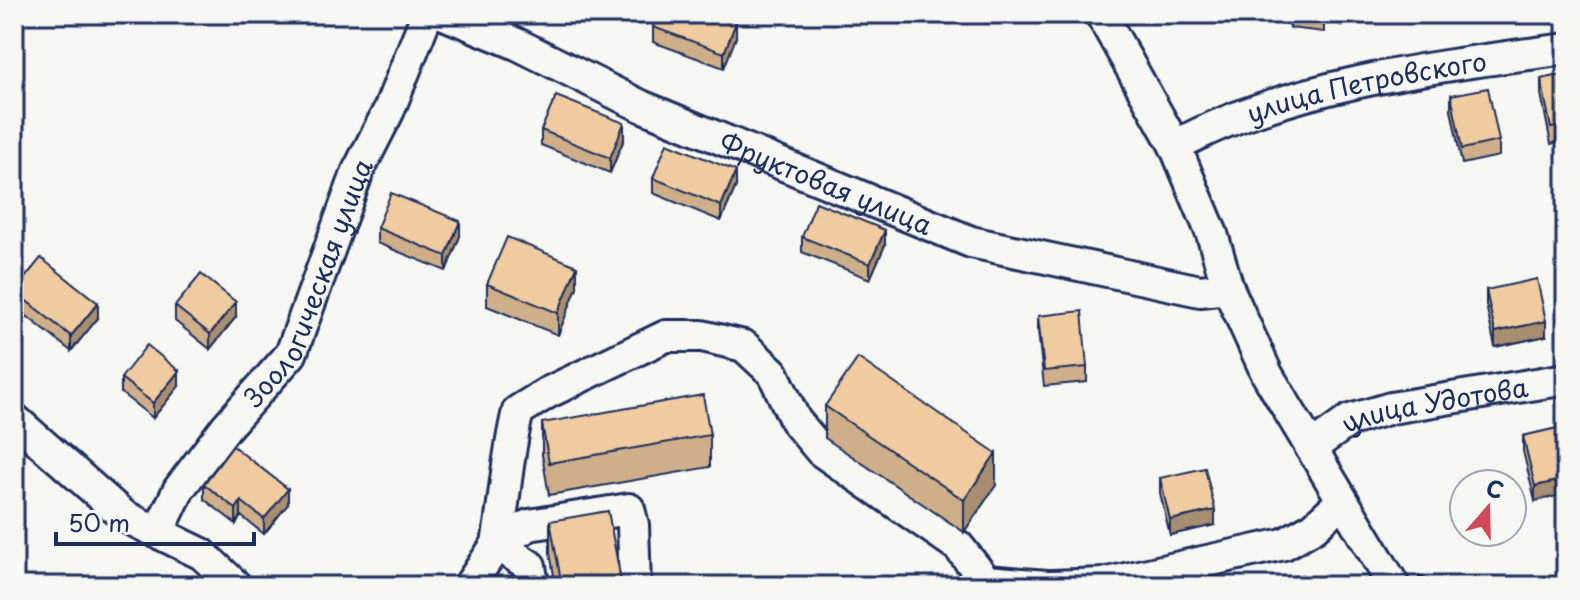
<svg xmlns="http://www.w3.org/2000/svg" width="1580" height="600" viewBox="0 0 1580 600" font-family="'Playpen Sans',sans-serif">
<style>
.lines{fill:none;stroke-linecap:round;stroke-linejoin:round}
.minor-casing{stroke:#1b2f5e;stroke-width:36}
.path{stroke:#1b2f5e;stroke-width:5;stroke-dasharray:8 6;stroke-linecap:butt}
.minor{stroke:#f6f6f2;stroke-width:30}
.wall{fill:#ceaf8a;stroke:#1b2f5e;stroke-width:2}
.shaded-wall{fill:#a88e70;stroke:#1b2f5e;stroke-width:2}
.building{fill:#f0cba0;stroke:#1b2f5e;stroke-width:2}
.labels{text-anchor:middle;dominant-baseline:central;stroke-width:6;stroke-linejoin:round;paint-order:stroke}
.street-label{font-size:26px;fill:#1b2f5e;stroke:#f6f6f2}
</style>
<rect width="100%" height="100%" fill="#f6f6f2"/>
<filter id="ink" filterUnits="userSpaceOnUse"><feTurbulence type="fractalNoise" baseFrequency=".0125" numOctaves="2"/><feDisplacementMap in="SourceGraphic" scale="16" xChannelSelector="R" yChannelSelector="G"/><feConvolveMatrix kernelMatrix="1 2 1 2 8 2 1 2 1" color-interpolation-filters="sRGB"/></filter>
<g filter="url(#ink)">
<g class="lines">
<defs>
<g id="minor">
<path id="s1" d="M444,14L517,44L641,106L971,242L1200,291L1228,288"/>
<path d="M1101,14L1175,146L1212,234L1228,288L1267,374L1394,586"/>
<path id="s2" d="M1175,146C1287,84 1440,66 1566,49"/>
<path d="M14,419L124,516L202,554L236,586"/>
<path id="s3" d="M1311,448L1350,420L1391,408L1566,379"/>
<path id="s4" d="M158,533L179,489L226,427L291,354L358,171L389,110L427,14"/>
<path d="M469,586L497,544L529,525L629,509L633,525L635,586"/>
<path d="M533,586L530,566L497,544C505,499 507,455 518,411L547,393L666,336H702L744,346L773,373L795,420L821,451L958,546L986,581L1047,586"/>
<path d="M1052,586L1103,584L1284,544L1314,527L1342,501"/>
</g>
</defs>
<use href="#minor" class="minor-casing"/>
<path class="path" d="M1418,577L1447,586"/>
<use href="#minor" class="minor"/>
</g>
<path class="wall" d="M608,14H632L628,23Z
M1289,14H1324V32L1290,28Z
M1339,14H1382V19L1340,25Z
M653,27L736,37L724,68L653,42Z
M1566,74V140L1551,144L1541,94V79Z
M1451,95L1499,141V156L1462,164L1451,110Z
M541,130L624,139L610,173L541,145Z
M653,178L736,186L721,221L653,193Z
M377,228L460,236L446,271L377,243Z
M802,237L885,245L870,279L802,252Z
M487,284L577,287L558,335L487,306Z
M1486,290L1546,336L1495,347L1486,305Z
M14,291L98,318L71,351L14,306Z
M175,306L236,317L210,349L175,321Z
M1038,316L1087,367V382L1044,386L1038,331Z
M121,378L179,386L153,418L121,393Z
M825,406L996,485L964,532L825,438Z
M542,423L710,435V467L549,495L542,455Z
M1566,426L1535,501L1523,451V436Z
M1160,478L1215,525L1170,535L1160,493Z
M204,484L288,504L264,534L241,516L236,524L204,499Z
M550,521L622,586H556L550,553Z"/>
<path class="shaded-wall" d="M628,14H632L628,23Z
M736,22V37L724,68V53Z
M624,123V139L610,173V158Z
M736,171V186L721,221V206Z
M460,221V236L446,271V256Z
M885,230V245L870,279V264Z
M577,266V287L558,335V313Z
M236,302V317L210,349V334Z
M98,303V318L71,351V336Z
M1546,321V336L1495,347V332Z
M179,371V386L153,418V403Z
M996,453V485L964,532V500Z
M1566,479V494L1535,501V486Z
M288,489V504L264,534V519Z
M241,501V516L236,524V509Z
M1215,510V525L1170,535V520Z"/>
<path class="building" d="M658,14H715L736,22L724,53L653,27Z
M1300,14H1324V17Z
M1566,74V125L1551,128L1541,79Z
M1488,88L1499,141L1462,149L1451,95Z
M556,96L624,123L610,158L541,130Z
M667,143L736,171L721,206L653,178Z
M391,193L460,221L446,256L377,228Z
M816,202L885,230L870,264L802,237Z
M507,237L577,266L558,313L487,284Z
M41,258L98,303L71,336L14,291Z
M201,274L236,302L210,334L175,306Z
M1537,279L1546,321L1495,332L1486,290Z
M1082,311L1087,367L1044,371L1038,316Z
M147,345L179,371L153,403L121,378Z
M858,358L996,453L964,500L825,406Z
M703,395L710,435L549,463L542,423Z
M1566,426V479L1535,486L1523,436Z
M233,446L288,489L264,519L241,501L236,509L204,484Z
M1205,468L1215,510L1170,520L1160,478Z
M608,511L622,586H562L550,521Z
M1302,575L1305,586H1257V585Z"/>
</g>
<g class="labels">
<g class="street-label">
<text stroke="none"><textPath href="#s2" startOffset="202">улица Петровского</textPath></text>
<text stroke="none"><textPath href="#s1" startOffset="418">Фруктовая улица</textPath></text>
<text stroke="none"><textPath href="#s4" startOffset="296">Зоологическая улица</textPath></text>
<text stroke="none"><textPath href="#s3" startOffset="134">улица Удотова</textPath></text>
</g>
</g>
<rect width="1580" height="600" fill="none" stroke="#f6f6f2" stroke-width="48"/>
<rect x="24" y="24" width="1532" height="552" fill="none" stroke="#1b2f5e" stroke-width="3" filter="url(#ink)"/>
<g transform="translate(1488 508) rotate(20)"><circle r="38" fill="#f6f6f2" stroke="#9ea6b7" stroke-width="2"/>
<path d="M0-6L14 30L0 20L-14 30Z" fill="#d1495b"/>
<text y="-12" font-size="22" font-weight="bold" text-anchor="middle" fill="#1b2f5e">С</text>
</g>
<path d="M56 532v12h198v-12" fill="none" stroke="#1b2f5e" stroke-width="4"/>
<text x="68" y="532" font-size="24" fill="#1b2f5e" stroke="#f6f6f2" stroke-width="6" paint-order="stroke">50 m</text>
</svg>
